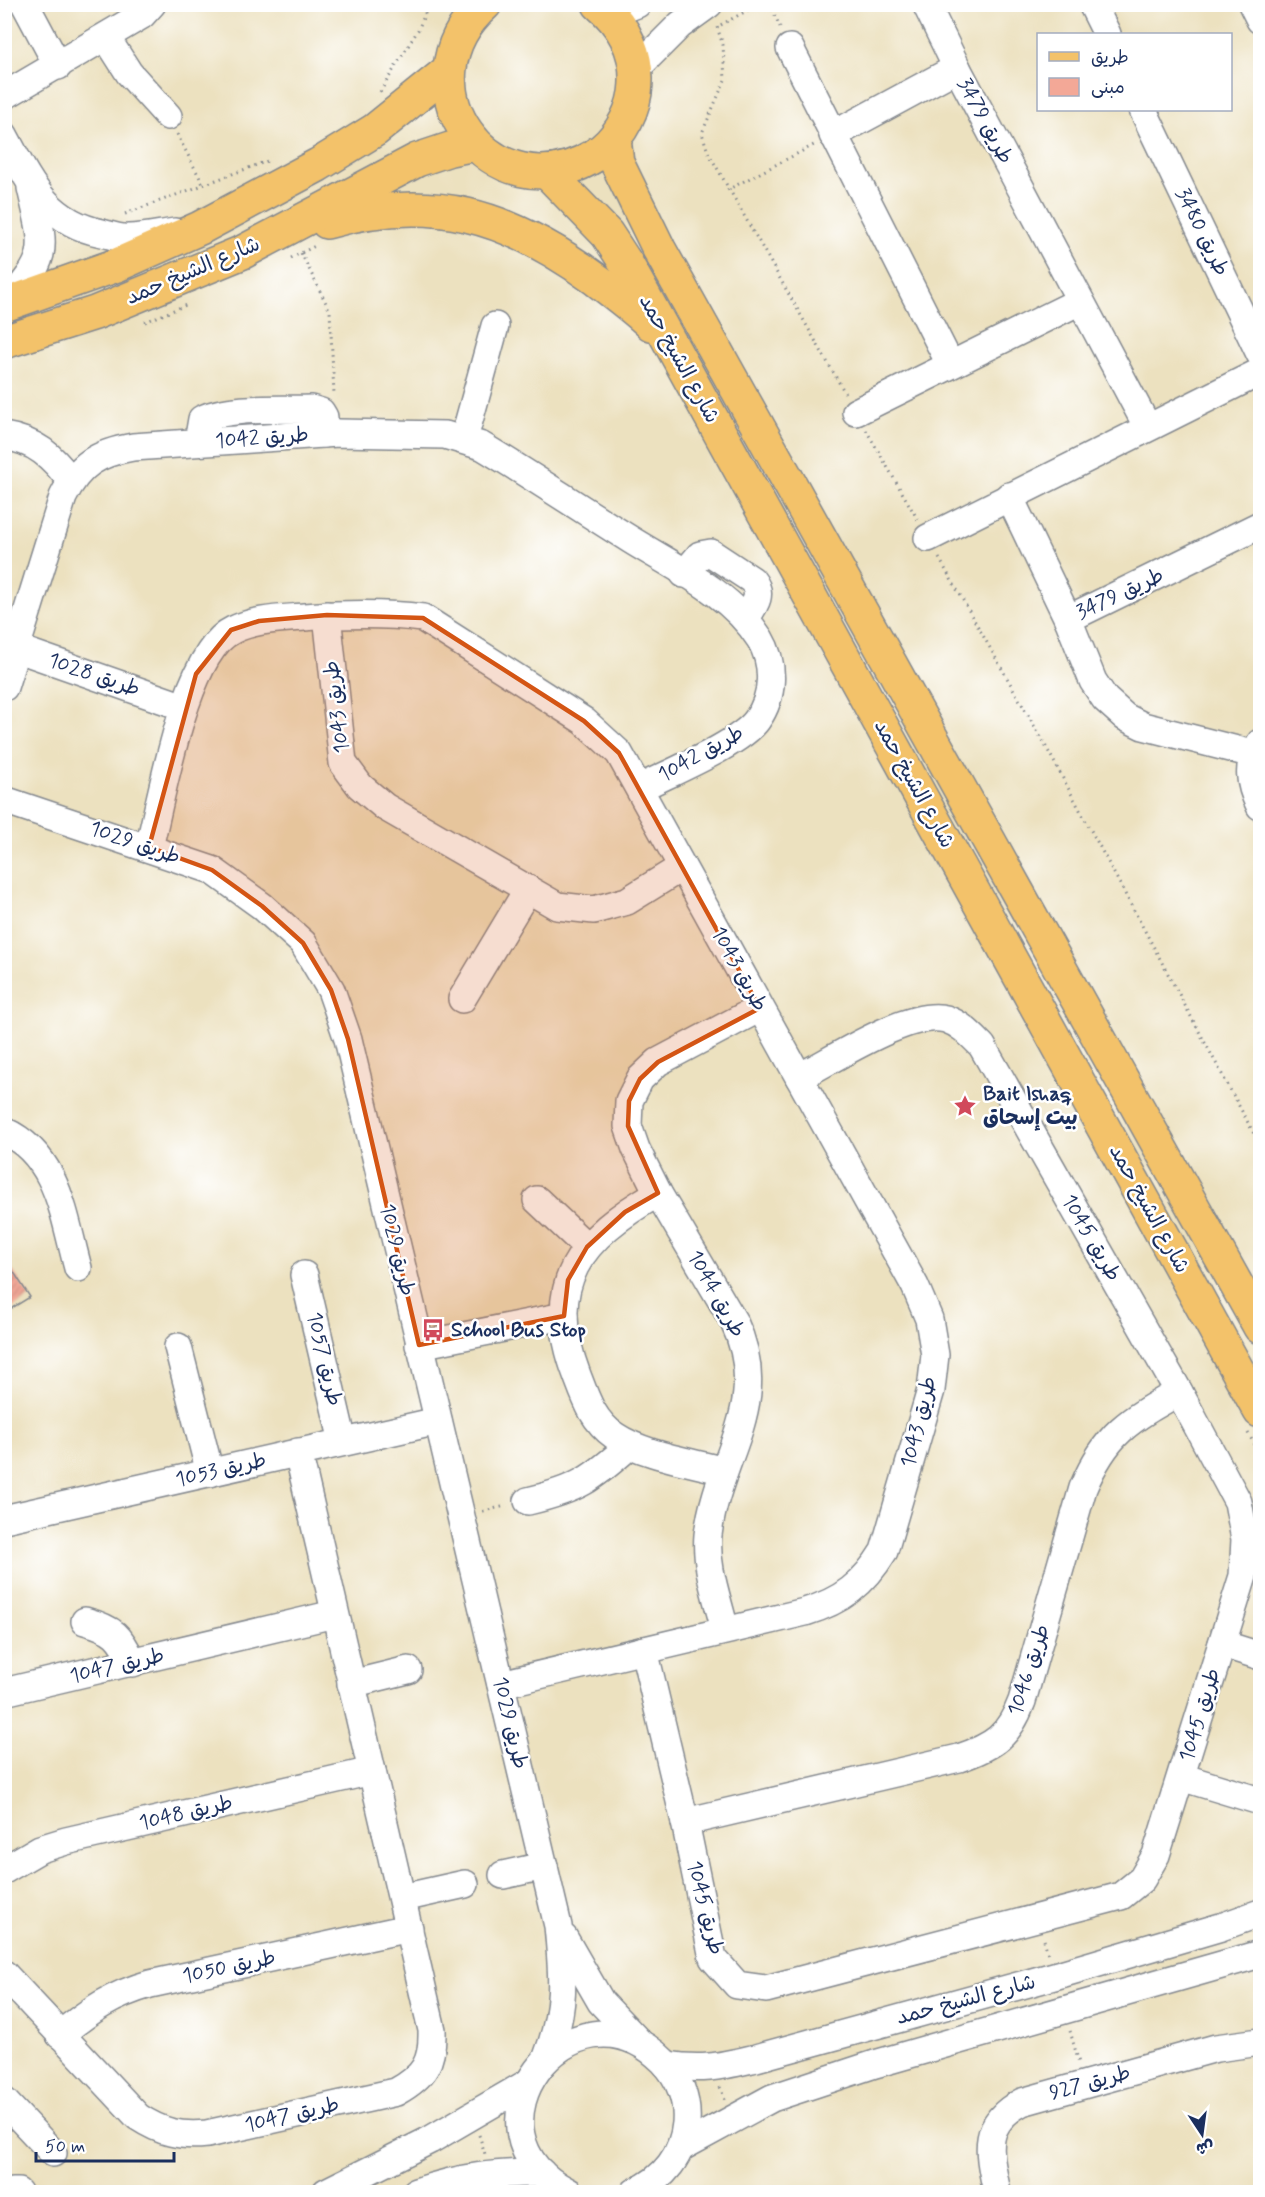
<svg xmlns="http://www.w3.org/2000/svg" width="1265" height="2197" viewBox="0 0 1265 2197" font-family="Mynerve,'Playpen Sans Arabic',sans-serif">
	<style>
		.building { fill: url(#building-hatch) }
		.lines { fill: none; stroke-linecap: round; stroke-linejoin: round }
		.minor-casing { stroke: #84888e; stroke-width: 30 }
		.major-casing { stroke: #84888e; stroke-width: 36 }
		.path { stroke: #84888e; stroke-width: 3; stroke-dasharray: 1.5 4.5; stroke-linecap: butt }
		.minor { stroke: #fff; stroke-width: 27 }
		.major { stroke: #f3c26a; stroke-width: 33 }
		.marked { fill: #d45514; fill-opacity: 0.2; stroke: #d45514; stroke-width: 4.5; stroke-linejoin: round }
		.labels { text-anchor: middle; dominant-baseline: central; stroke-width: 5; stroke-linejoin: round; paint-order: stroke }
		.street-label { font-size: 21px; fill: #1b2f5e; stroke: #fff }
		.poi-label { font-size: 21px; font-weight: bold; fill: #1b2f5e; stroke: #fff; text-anchor: start }
	</style>
	<defs>
		<pattern id="building-hatch" width="6" height="6" patternUnits="userSpaceOnUse" patternTransform="scale(1.5)"><rect width="6" height="6" fill="#f3a897"/><path d="M-1 1l2-2M0 6l6-6M5 7l2-2" fill="none" stroke="#c4897e"/></pattern>
	</defs>
	<rect width="100%" height="100%" fill="#fff"/>
	<filter id="ink" filterUnits="userSpaceOnUse"><feTurbulence type="fractalNoise" baseFrequency=".0167" numOctaves="2"/><feDisplacementMap in="SourceGraphic" scale="12" xChannelSelector="R" yChannelSelector="G"/><feConvolveMatrix kernelMatrix="1 2 1 2 8 2 1 2 1" color-interpolation-filters="sRGB"/></filter>
	<filter id="wash" filterUnits="userSpaceOnUse"><feTurbulence type="fractalNoise" baseFrequency=".008" numOctaves="4" result="noise"/><feDisplacementMap in="SourceGraphic" scale="24" xChannelSelector="R" yChannelSelector="G"/><feGaussianBlur stdDeviation="1.35" result="paint"/><feColorMatrix in="noise" values="0 0 0 0 0 0 0 0 0 0 0 0 0 0 0 0 0 1.4 0 .05"/><feComposite in="paint" operator="in"/></filter>
	<g filter="url(#wash)">
		<rect width="100%" height="100%" fill="#ece1bf"/>
		<g id="blocks">
			<polygon class="building" points="4,1257 30,1297 4,1313"/>
		</g>
	</g>
	<g filter="url(#ink)">
		<use href="#blocks" fill-opacity="0" stroke="#84888e" stroke-width="1.5"/>
		<g class="lines">
			<g class="minor-casing">
				<g id="minor">
					<polyline points="25,4 58,66"/>
					<polyline points="926,4 957,68 1147,426"/>
					<polyline points="1092,4 1107,34"/>
					<polyline points="1252,4 1260,20"/>
					<polyline points="610,14 637,4"/>
					<polyline points="106,37 129,73 168,116"/>
					<polyline points="790,48 950,364"/>
					<polyline points="636,69 680,25 709,4"/>
					<polyline points="4,96 142,15 152,4"/>
					<polyline points="1143,110 1260,354"/>
					<path d="M4,135C29,181 46,222 102,233C110,235 120,239 129,238C144,238 160,234 175,232"/>
					<polyline points="833,135 957,68"/>
					<path d="M6,304C51,255 45,250 31,188"/>
					<polyline points="856,412 1080,301"/>
					<path d="M4,436C36,441 52,456 71,481"/>
					<polyline points="464,439 495,326"/>
					<path d="M198,442L202,419C230,406 280,410 311,409L321,412L324,417V434"/>
					<polyline points="1009,496 1068,619 1260,525"/>
					<polyline points="928,538 1260,372"/>
					<path d="M684,574L700,555L711,553L752,580C764,595 754,606 745,619"/>
					<polyline points="327,615 343,763 360,786 385,807 557,906 594,910 627,901 682,867"/>
					<polyline points="1068,619 1093,681 1105,699 1125,717 1143,726 1253,754"/>
					<polyline points="4,644 184,707"/>
					<path d="M4,687L63,497C79,464 98,453 133,447L338,433L445,435L482,446C532,476 581,509 631,540C676,568 731,593 760,639C775,664 774,696 757,720C740,744 669,773 640,788"/>
					<path d="M1260,743C1246,764 1249,784 1260,806"/>
					<path d="M4,800L212,870L262,906L303,943L331,990L348,1039L558,1926C563,1976 566,2009 547,2057"/>
					<path d="M149,847C162,798 185,652 233,630C255,619 280,619 304,617C343,614 384,613 423,618L584,721L619,753L915,1286L929,1319L935,1355L931,1390L884,1551C864,1584 842,1601 805,1612L501,1684"/>
					<polyline points="462,999 528,889"/>
					<path d="M4,1131C58,1155 64,1217 78,1268"/>
					<path d="M658,1193C580,1238 542,1283 577,1375C586,1399 593,1421 615,1436C643,1455 692,1462 724,1471"/>
					<polyline points="537,1200 587,1247"/>
					<polyline points="304,1275 343,1442"/>
					<polyline points="419,1345 564,1316"/>
					<polyline points="178,1347 210,1473"/>
					<path d="M528,1501C579,1489 592,1479 630,1445"/>
					<polyline points="4,1519 438,1421"/>
					<path d="M85,1621C114,1629 120,1635 133,1663"/>
					<path d="M725,1630C718,1600 705,1567 708,1535C717,1456 773,1404 734,1322L658,1193L636,1149L628,1126L629,1101L640,1079L658,1062L760,1008"/>
					<polyline points="1222,1644 1260,1656"/>
					<path d="M644,1650L685,1822L713,1958L737,1985L766,1989L1121,1896L1142,1879L1156,1855L1243,1576L1245,1539L1238,1502L1179,1392L982,1046C971,1035 961,1024 946,1019C909,1009 833,1060 799,1077"/>
					<polyline points="351,1684 408,1670"/>
					<polyline points="4,1692 334,1614"/>
					<polyline points="1181,1777 1260,1801"/>
					<path d="M685,1822L959,1758C994,1746 1009,1736 1022,1701L1083,1488C1106,1433 1129,1420 1179,1392"/>
					<polyline points="4,1870 40,1849 66,1841 372,1771"/>
					<polyline points="503,1875 544,1866"/>
					<polyline points="402,1898 465,1884"/>
					<polyline points="564,1938 601,2002 639,2042"/>
					<path d="M4,1974L138,2117C161,2132 180,2137 207,2134L396,2092C425,2076 433,2062 432,2030L298,1452"/>
					<path d="M60,2035C90,2010 112,1995 150,1984L409,1928"/>
					<path d="M667,2065C704,2071 721,2066 756,2058L1054,1976L1221,1927L1260,1913"/>
					<polyline points="4,2101 53,2153"/>
					<polyline points="680,2148 772,2098 875,2064 1260,1954"/>
					<polyline points="13,2192 18,2192"/>
					<polyline points="326,2192 430,2140 528,2083"/>
					<path d="M416,2192C463,2176 493,2173 542,2173"/>
					<path d="M569,2192C450,2133 572,1970 663,2061C679,2077 688,2100 686,2123C683,2155 664,2179 635,2192"/>
					<path d="M997,2192C989,2153 980,2124 1022,2102L1216,2048L1260,2042"/>
				</g>
			</g>
			<g class="major-casing">
				<g id="major">
					<path d="M485,4C395,84 492,218 594,156C616,142 631,118 635,93C640,58 626,27 599,4"/>
					<polyline points="614,139 617,163 659,249 1260,1327"/>
					<polyline points="547,172 607,234 626,263 1260,1411"/>
					<path d="M327,222C431,192 508,215 594,278C614,293 633,307 651,324"/>
					<polyline points="4,305 117,265 200,228 318,165 375,130 448,71"/>
					<polyline points="4,342 95,313 243,252 417,160 450,149 475,144"/>
				</g>
			</g>
			<g class="path">
				<polyline points="759,4 717,27 723,45 725,80 702,133 708,152 845,393"/>
				<polyline points="770,4 780,27"/>
				<polyline points="380,92 418,30 429,4"/>
				<polyline points="177,134 204,186"/>
				<polyline points="727,190 814,145"/>
				<polyline points="125,214 270,160"/>
				<polyline points="301,253 330,311 334,394"/>
				<polyline points="291,258 317,245"/>
				<polyline points="145,322 186,305"/>
				<polyline points="866,430 918,520"/>
				<polyline points="939,558 1044,743 1260,1145"/>
				<polyline points="1248,1433 1260,1455"/>
				<polyline points="483,1511 506,1506"/>
				<polyline points="1044,1940 1048,1954"/>
				<polyline points="1070,2031 1079,2063"/>
				<polyline points="720,2087 725,2100"/>
				<polyline points="479,2135 485,2154"/>
			</g>
			<use href="#minor" class="minor"/>
			<use href="#major" class="major"/>
		</g>
	</g>
	<path class="marked" d="M327,615L423,618L584,721L619,753L760,1008L658,1062L640,1079L629,1101L628,1126L658,1193L625,1212L587,1247L568,1280L564,1316L419,1345L348,1039L331,990L303,943L262,906L212,870L149,847L196,674L231,630L259,621Z"/>
	<defs>
		<g id="sight-bare" transform="scale(1.8)"><path d="M0-6L1.8-2.2L6-1.7L2.9 1.2L3.7 5.4L0 3.3L-3.7 5.4L-2.9 1.2L-6-1.7L-1.8-2.2Z" fill="#d1495b" stroke="#fff" stroke-width="2.5" paint-order="stroke"/></g>
		<g id="bus-bare" transform="scale(1.8)"><path d="M-5-6H5V4H4V6H2V4H-2V6H-4V4H-5ZM-3.5-4V0h7V-4ZM-3.5 1.2v1.5H-2V1.2ZM2 1.2v1.5H3.5V1.2Z" fill="#d1495b" stroke="#fff" stroke-width="2.5" paint-order="stroke"/></g>
	</defs>
	<g fill-rule="evenodd">
		<use href="#sight-bare" x="965" y="1106"/>
		<use href="#bus-bare" x="433" y="1330"/>
	</g>
	<g class="labels">
		<g class="street-label">
			<text transform="translate(985 121) rotate(62)">طريق 3479</text>
			<text transform="translate(1202 232) rotate(64)">طريق 3480</text>
			<text transform="translate(193 271) rotate(-23)">شارع الشيخ حمد</text>
			<text transform="translate(679 359) rotate(61)">شارع الشيخ حمد</text>
			<text transform="translate(262 438) rotate(-4)">طريق 1042</text>
			<text transform="translate(1120 594) rotate(-25)">طريق 3479</text>
			<text transform="translate(94 675) rotate(19)">طريق 1028</text>
			<text transform="translate(337 707) rotate(-97)">طريق 1043</text>
			<text transform="translate(701 754) rotate(-29)">طريق 1042</text>
			<text transform="translate(914 784) rotate(61)">شارع الشيخ حمد</text>
			<text transform="translate(135 843) rotate(19)">طريق 1029</text>
			<text transform="translate(739 969) rotate(61)">طريق 1043</text>
			<text transform="translate(1149 1209) rotate(61)">شارع الشيخ حمد</text>
			<text transform="translate(1091 1238) rotate(60)">طريق 1045</text>
			<text transform="translate(397 1250) rotate(77)">طريق 1029</text>
			<text transform="translate(716 1294) rotate(61)">طريق 1044</text>
			<text transform="translate(324 1359) rotate(77)">طريق 1057</text>
			<text transform="translate(919 1422) rotate(-76)">طريق 1043</text>
			<text transform="translate(221 1470) rotate(-13)">طريق 1053</text>
			<text transform="translate(117 1666) rotate(-13)">طريق 1047</text>
			<text transform="translate(1029 1670) rotate(-72)">طريق 1046</text>
			<text transform="translate(1200 1715) rotate(-73)">طريق 1045</text>
			<text transform="translate(510 1723) rotate(77)">طريق 1029</text>
			<text transform="translate(186 1813) rotate(-13)">طريق 1048</text>
			<text transform="translate(705 1908) rotate(76)">طريق 1045</text>
			<text transform="translate(229 1967) rotate(-12)">طريق 1050</text>
			<text transform="translate(966 2000) rotate(-15)">شارع الشيخ حمد</text>
			<text transform="translate(1090 2083) rotate(-15)">طريق 927</text>
			<text transform="translate(292 2115) rotate(-13)">طريق 1047</text>
		</g>
		<g class="poi-label">
			<text x="983" y="1094">Bait Ishaq<tspan x="983" dy="24">بيت إسحاق</tspan></text>
			<text x="451" y="1330">School Bus Stop</text>
		</g>
	</g>
	<rect width="1265" height="2197" fill="none" stroke="#fff" stroke-width="24"/>
	<rect x="1037" y="33" width="195" height="78" fill="#ffffff" stroke="#a4acbf" stroke-width="1.5"/>
	<rect x="1049" y="52" width="30" height="9" fill="#f3c26a" stroke="#a4acbf" stroke-width="1.5"/>
	<text x="1091" y="63" font-size="18" fill="#1b2f5e">طريق</text>
	<rect x="1049" y="78" width="30" height="18" fill="#f3a897" stroke="#a4acbf" stroke-width="1.5"/>
	<text x="1091" y="93" font-size="18" fill="#1b2f5e">مبنى</text>
	<g transform="translate(1202 2134) rotate(167)" stroke="#ffffff" stroke-width="4.5" paint-order="stroke">
	<path d="M0-4.5L10 22L0 15L-10 22Z" fill="#1b2f5e"/>
	<text y="-9" font-size="16" font-weight="bold" text-anchor="middle" fill="#1b2f5e">ش</text>
	</g>
	<path d="M36 2152v9h138v-9" fill="none" stroke="#1b2f5e" stroke-width="3"/>
	<text x="45" y="2152" font-size="18" fill="#1b2f5e" stroke="#ffffff" stroke-width="4.5" paint-order="stroke">50 m</text>
</svg>
